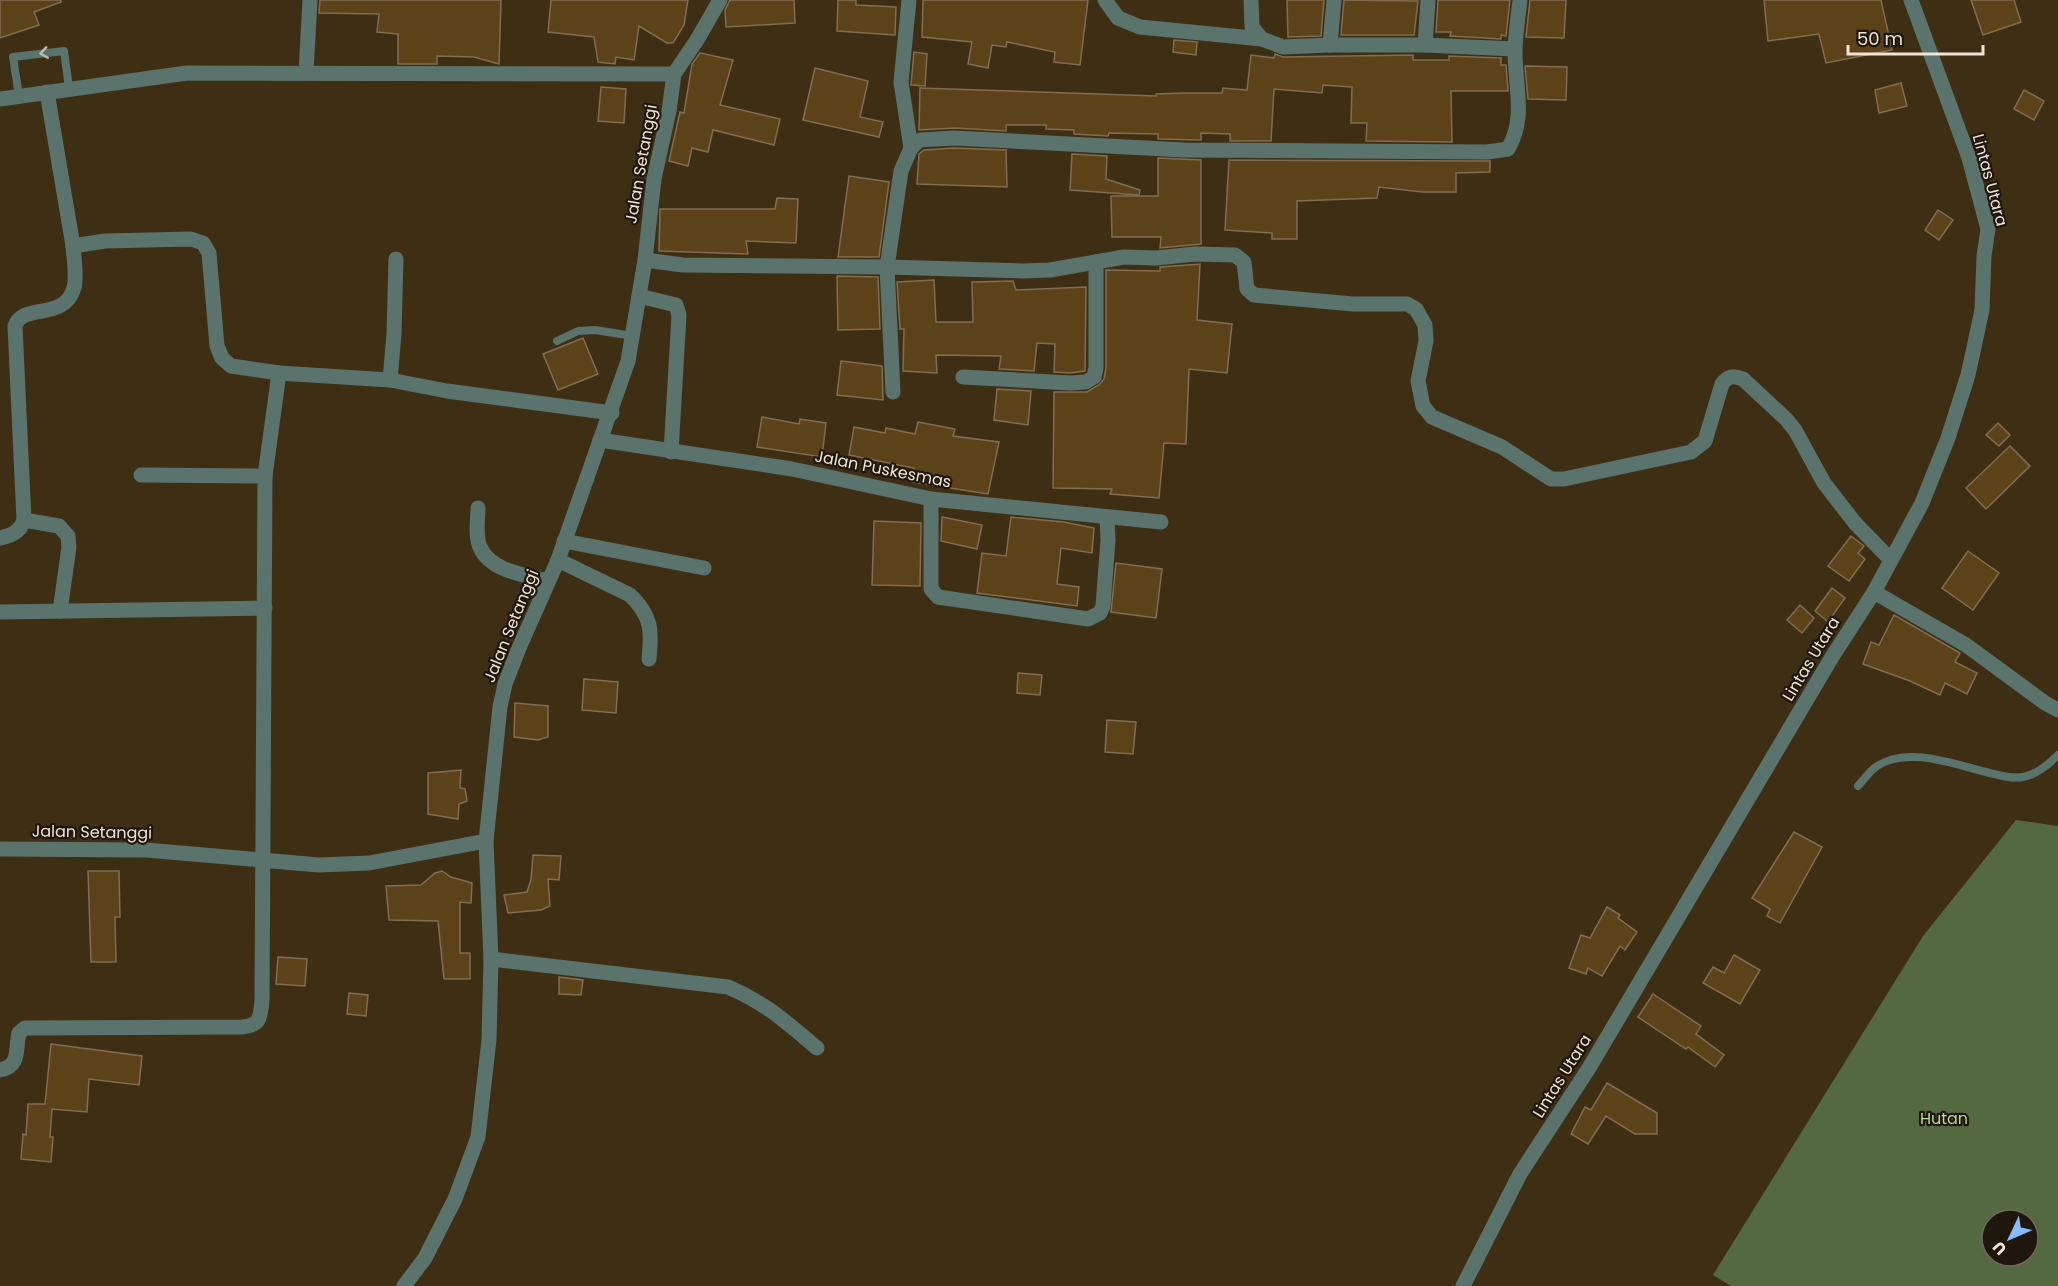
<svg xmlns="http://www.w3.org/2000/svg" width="2058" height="1286" viewBox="0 0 2058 1286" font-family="Poppins,sans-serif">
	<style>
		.forest { fill: #546940; fill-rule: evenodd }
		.building { fill: #5c4219; stroke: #806d52; stroke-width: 1.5 }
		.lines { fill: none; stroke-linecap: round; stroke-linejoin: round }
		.service { stroke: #5a736d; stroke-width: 8 }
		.minor { stroke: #5a736d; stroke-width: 15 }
		.tertiary { stroke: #5a736d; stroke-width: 15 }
		.oneway { stroke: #bbbcb1 }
		.labels { text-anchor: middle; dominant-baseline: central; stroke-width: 4.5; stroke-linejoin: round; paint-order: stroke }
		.street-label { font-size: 16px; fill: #efe4d5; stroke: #1f170d }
		.park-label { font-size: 16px; fill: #b6d996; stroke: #1f170d }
	</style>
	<rect width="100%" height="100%" fill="#3e2e14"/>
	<path class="forest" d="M2016,820L2058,826V1286H1731L1713,1275L1923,936ZM1992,1220H2028V1256H1992Z"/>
	<g class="building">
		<polygon points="0,0 61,0 61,2 34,12 39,25 0,38"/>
		<polygon points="320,0 501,0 499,64 474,57 437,56 437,64 398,64 398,34 377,32 379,14 319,13"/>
		<polygon points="551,0 688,0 684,25 673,43 667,43 639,26 634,60 616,57 615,64 598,62 594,37 548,32"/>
		<polygon points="730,0 794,0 795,23 726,27 725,10"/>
		<polygon points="838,0 856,0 856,5 896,7 895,35 837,31"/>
		<polygon points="923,0 1088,0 1080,65 1054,62 1055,52 1007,42 1006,47 992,45 988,68 968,64 972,42 922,37"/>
		<polygon points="1287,0 1324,0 1321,36 1288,37"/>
		<polygon points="1344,0 1418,1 1414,35 1341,35"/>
		<polygon points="1438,0 1510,0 1506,36 1501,35 1501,39 1450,36 1451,32 1436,32"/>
		<polygon points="1530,0 1566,0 1564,38 1526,37"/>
		<polygon points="1764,0 1881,0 1892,50 1826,63 1819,34 1768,41"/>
		<polygon points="1971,0 2014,0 2021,22 1983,35"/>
		<polygon points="1174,40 1197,42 1196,55 1173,52"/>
		<polygon points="914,52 927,54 925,86 911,85"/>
		<polygon points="700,53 733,60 720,105 780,119 774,145 713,130 708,152 692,148 688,166 669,161 680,112 684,113 692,64"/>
		<polygon points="1275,54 1283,57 1413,55 1413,60 1449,60 1449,56 1501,58 1501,65 1506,65 1508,91 1451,91 1452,142 1366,141 1367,123 1351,123 1352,87 1323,85 1322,93 1274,89 1271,141 1230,141 1230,134 1201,133 1201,140 1158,139 1158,134 1109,133 1108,136 1074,134 1074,130 1046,129 1046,125 1006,125 1006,131 955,128 919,130 920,88 1156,96 1156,94 1182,93 1222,93 1223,88 1247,90 1251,55 1274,58"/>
		<polygon points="1525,66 1567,67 1566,100 1528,99"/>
		<polygon points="815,68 868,81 860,117 883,122 879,137 803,120"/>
		<polygon points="1901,83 1907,106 1879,113 1875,90"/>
		<polygon points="601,87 626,89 624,123 598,121"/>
		<polygon points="2024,90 2044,101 2034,120 2014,109"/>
		<polygon points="954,148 1006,150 1007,187 917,184 919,154 924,150"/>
		<polygon points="1072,154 1107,156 1106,179 1140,190 1139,195 1070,190"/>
		<polygon points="1158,158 1201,160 1201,244 1160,248 1161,237 1112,237 1111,196 1158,196"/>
		<polygon points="1229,160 1490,161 1490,172 1456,173 1456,192 1422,192 1379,187 1377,198 1297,201 1297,239 1272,239 1272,233 1225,230"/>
		<polygon points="849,176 889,182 879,257 838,257"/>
		<polygon points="777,198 798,199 796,243 746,241 748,254 659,251 660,209 775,209"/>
		<polygon points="1938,210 1953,220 1939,240 1925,230"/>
		<polygon points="1200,264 1197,320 1232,324 1227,373 1189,369 1186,444 1164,443 1159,498 1110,494 1112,489 1053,488 1054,392 1087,392 1099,385 1104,379 1106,368 1106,270 1160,271 1160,267"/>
		<polygon points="837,276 878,277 880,329 838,330"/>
		<polygon points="934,280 936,322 973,322 972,282 1013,281 1016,290 1086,287 1085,371 1070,373 1054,372 1055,344 1037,343 1034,371 999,369 1001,356 936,355 937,373 903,371 904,329 900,329 897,282"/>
		<polygon points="583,338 598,374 558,390 543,354"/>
		<polygon points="841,361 882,366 883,400 837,395"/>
		<polygon points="997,389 1031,391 1028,425 994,420"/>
		<polygon points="762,417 799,424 800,419 826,423 822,457 757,447"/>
		<polygon points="918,422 955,429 953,436 999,442 988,494 912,482 914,468 849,455 854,427 885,433 886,428 915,434"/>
		<polygon points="1998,423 2010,435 1999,446 1986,435"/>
		<polygon points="2010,446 2030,466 1986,509 1966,488"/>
		<polygon points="942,517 982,525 977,549 941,541"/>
		<polygon points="1011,517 1064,522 1094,528 1092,553 1061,548 1057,584 1079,587 1077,606 977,593 982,553 1006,556"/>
		<polygon points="874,521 921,523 920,586 872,585"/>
		<polygon points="1851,536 1864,546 1858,553 1865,559 1849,581 1828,566"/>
		<polygon points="1968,551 1999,573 1973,610 1942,588"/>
		<polygon points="1116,563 1162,569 1156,618 1111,612"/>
		<polygon points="1832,588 1845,598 1828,622 1815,611"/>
		<polygon points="1800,605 1814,618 1802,633 1787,620"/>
		<polygon points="1894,615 1960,653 1955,662 1977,673 1967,694 1945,683 1940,695 1910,681 1863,664 1871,642 1879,645"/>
		<polygon points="1018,673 1042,675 1040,695 1017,693"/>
		<polygon points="584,679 618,682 616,713 582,710"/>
		<polygon points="515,703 548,706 548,737 538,740 514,737"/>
		<polygon points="1107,720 1136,722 1133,754 1105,752"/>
		<polygon points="461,770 460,788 465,789 467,801 459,804 458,819 428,814 428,773"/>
		<polygon points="1794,832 1822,847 1780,923 1767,916 1770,909 1752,898"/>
		<polygon points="533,855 561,856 559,880 548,879 550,906 541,910 508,913 504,895 527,892 531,880"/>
		<polygon points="88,871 119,871 120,917 115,917 116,962 91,962"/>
		<polygon points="442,871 451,877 472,883 471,903 460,902 460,953 470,953 470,979 444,979 438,921 389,920 386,886 421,885 435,873"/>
		<polygon points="1607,907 1620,915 1618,918 1637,932 1625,950 1620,946 1602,976 1588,968 1586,974 1569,968 1581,935 1590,938"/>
		<polygon points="1734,955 1760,970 1740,1004 1703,983 1713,967 1724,973"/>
		<polygon points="278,957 307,959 305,986 276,984"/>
		<polygon points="559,977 583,980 581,995 559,994"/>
		<polygon points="349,993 368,995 366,1016 347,1014"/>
		<polygon points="1653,994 1701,1026 1696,1034 1724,1055 1715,1067 1688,1047 1686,1049 1638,1017"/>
		<polygon points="51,1044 142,1056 139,1085 89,1079 87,1112 52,1109 50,1137 53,1137 51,1162 21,1159 23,1134 26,1135 28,1104 45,1104"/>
		<polygon points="1607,1083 1657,1113 1657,1134 1635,1134 1606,1116 1588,1144 1571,1134 1585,1107 1591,1110"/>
	</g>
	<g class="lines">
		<g class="service">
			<polyline points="19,96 13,57 64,51 69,88"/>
			<polyline points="557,341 578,331 595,330 633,336"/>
			<path d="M1858,786C1864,779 1870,771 1877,766C1908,746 1954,764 1986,772C1998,775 2011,779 2023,777C2036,775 2049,764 2058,755"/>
		</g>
		<g class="minor">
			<polyline points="909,0 901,82 911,148"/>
			<polyline points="1105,0 1118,18 1140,27 1262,39"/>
			<polyline points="1251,0 1252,27 1262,39 1283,47 1330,45 1425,45 1515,49"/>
			<polyline points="1330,45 1334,0"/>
			<polyline points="1425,45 1428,0"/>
			<polyline points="306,72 310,0"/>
			<polyline points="47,92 73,246 105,241 191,239 203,243 209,253 217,346 222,358 231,366 279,373 390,380 447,391 612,413"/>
			<polyline points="0,99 187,73 674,74"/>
			<path d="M645,260L683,265L887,267L1023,271L1050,270L1124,257L1156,258L1195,254L1235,255L1244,262L1247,289L1254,295L1353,304H1407L1416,309L1425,325L1426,341L1418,381L1423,406L1432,417L1502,447L1551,479H1564L1691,452L1705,441L1722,384C1728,376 1733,375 1743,379L1786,419L1795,430L1824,483L1855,523L1891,560"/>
			<polyline points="639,296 676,305 679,315 671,452"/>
			<polyline points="963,377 1070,383 1086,382 1094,377 1096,368 1096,262"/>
			<polyline points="390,380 394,334 396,259"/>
			<path d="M893,392L887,267L901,171L911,148L920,140L954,138L1184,150L1487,152L1508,149C1527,117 1514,83 1515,47C1516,32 1518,16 1520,0"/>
			<polyline points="600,440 792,469 931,499 1161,522"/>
			<polyline points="141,475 265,476"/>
			<polyline points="931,499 931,589 938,597 1088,619 1100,613 1103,606 1108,540 1107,518"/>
			<path d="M478,508C478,519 475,536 480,547C490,571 525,575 547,581"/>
			<polyline points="24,520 59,526 68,536 69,547 60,611"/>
			<path d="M0,538C11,536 21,531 24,520L15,326C23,302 64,322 74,288C77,276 74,259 73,246"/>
			<polyline points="564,541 704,568"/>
			<path d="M558,560L630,595C652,616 652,631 649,659"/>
			<polyline points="1874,592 1966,645 2045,703 2058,710"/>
			<polyline points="0,612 265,608"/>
			<polyline points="0,849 146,850 319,865 369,863 486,841"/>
			<path d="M491,959L728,987C766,1003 786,1022 817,1048"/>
			<path d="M0,1070C21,1066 15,1049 19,1033L25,1028L242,1027C261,1025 260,1018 262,1001L265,476L279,373"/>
			<polyline points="404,1286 425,1258 455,1199 478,1137 489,1040 491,959 486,841 500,707 505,684 519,648 558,560 628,361 645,260 654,179 669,111 674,74 697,40 720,0"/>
		</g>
		<polyline class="tertiary" points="1463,1286 1520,1174 1589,1068 1832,657 1874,592 1922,503 1948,438 1968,375 1982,310 1984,256 1988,229 1969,158 1911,0"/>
	</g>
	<defs><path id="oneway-chevron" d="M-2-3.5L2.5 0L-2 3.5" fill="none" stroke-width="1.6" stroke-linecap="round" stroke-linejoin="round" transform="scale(1.5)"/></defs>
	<use class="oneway" href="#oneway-chevron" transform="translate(44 53) rotate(172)"/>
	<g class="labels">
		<g class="street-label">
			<text transform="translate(641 164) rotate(-80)">Jalan Setanggi</text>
			<text transform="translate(1990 180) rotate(75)">Lintas Utara</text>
			<text transform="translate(883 469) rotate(11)">Jalan Puskesmas</text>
			<text transform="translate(511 626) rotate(-68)">Jalan Setanggi</text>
			<text transform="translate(1811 659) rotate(-59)">Lintas Utara</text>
			<text transform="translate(92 832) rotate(1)">Jalan Setanggi</text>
			<text transform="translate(1562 1076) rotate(-58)">Lintas Utara</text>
		</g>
		<g class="park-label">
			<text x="1944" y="1118">Hutan</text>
		</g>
	</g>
	<g transform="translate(2010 1238) rotate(226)"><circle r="28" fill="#1f170d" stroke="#72695d" stroke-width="1.5"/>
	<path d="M0-4.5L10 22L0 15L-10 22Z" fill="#87bbfb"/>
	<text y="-9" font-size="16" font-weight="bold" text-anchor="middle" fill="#efe4d5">U</text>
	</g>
	<path d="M1848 45v9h135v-9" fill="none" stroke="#efe4d5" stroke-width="3"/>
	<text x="1857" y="45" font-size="18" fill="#efe4d5" stroke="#1f170d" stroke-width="4.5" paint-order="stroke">50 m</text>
</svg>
